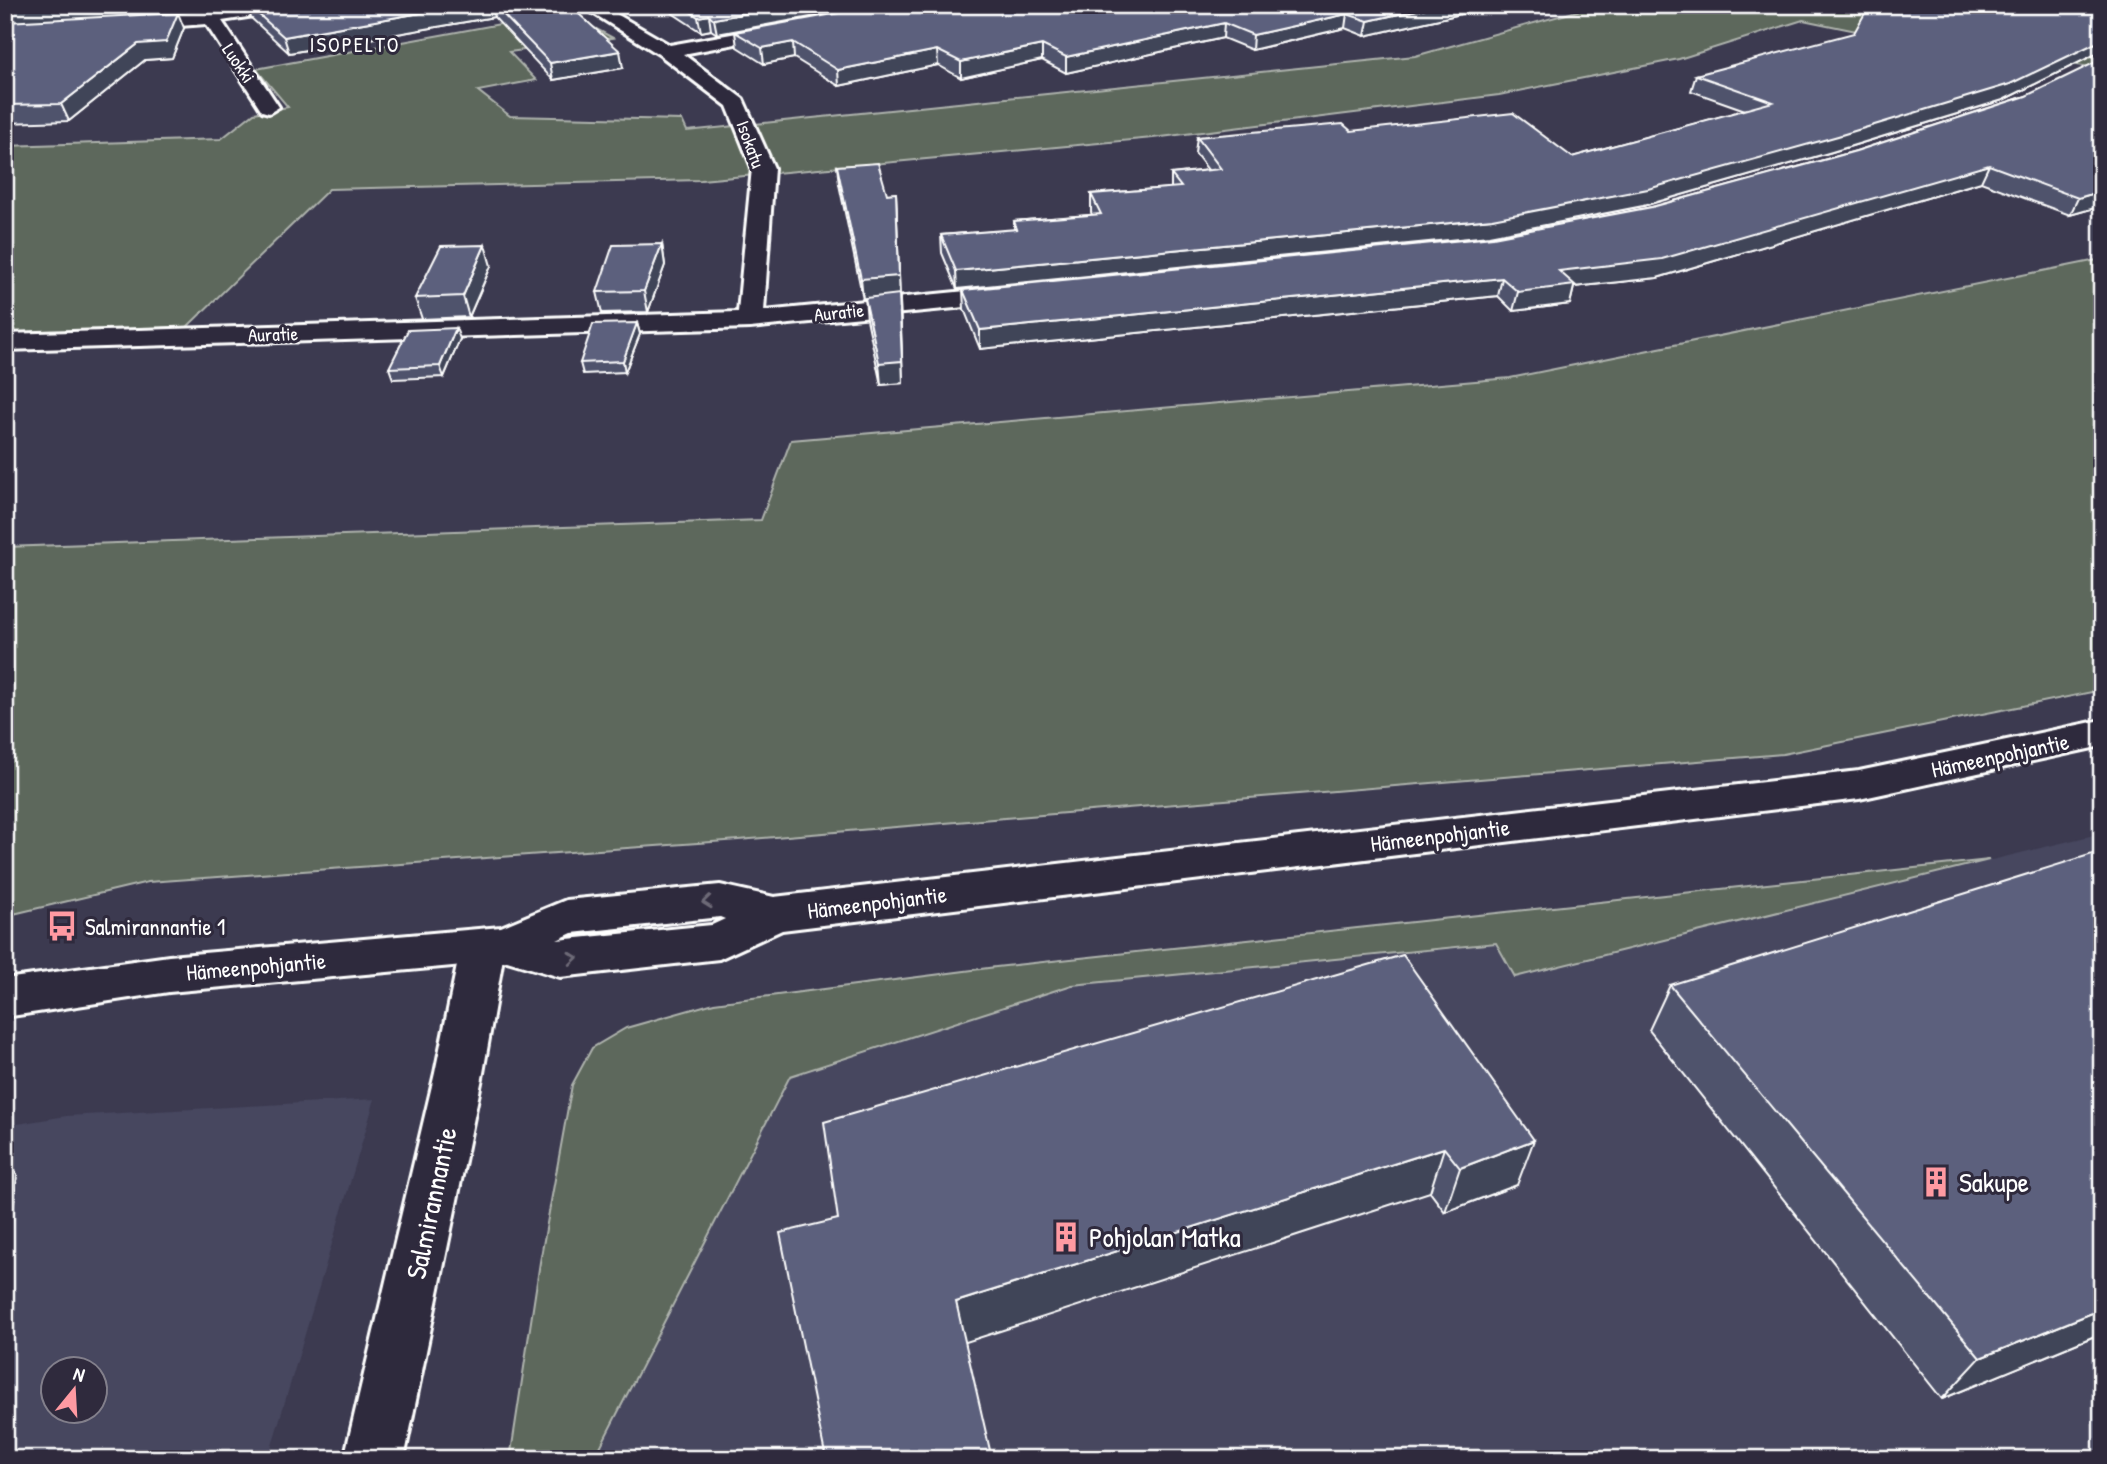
<svg xmlns="http://www.w3.org/2000/svg" width="2107" height="1464" viewBox="0 0 2107 1464" font-family="'Patrick Hand',sans-serif">
	<style>
		.built { fill: #46465e; fill-rule: evenodd }
		.green { fill: #5d675b; stroke: #aeb3ad; stroke-width: 2 }
		.lines { fill: none; stroke-linecap: round; stroke-linejoin: round }
		.stream { fill: #94a1ad; fill-rule: evenodd }
		.minor-casing { stroke: #fff; stroke-width: 6 }
		.secondary-casing { stroke: #fff; stroke-width: 6 }
		.minor { fill: #2f2a3d; fill-rule: evenodd }
		.secondary { fill: #2f2a3d; fill-rule: evenodd }
		.wall { fill: #4f536c; stroke: #fff; stroke-width: 2 }
		.shaded-wall { fill: #404458; stroke: #fff; stroke-width: 2 }
		.building { fill: #5c617d; stroke: #fff; stroke-width: 2 }
		.oneway { stroke: #6d6a77 }
		.labels { text-anchor: middle; dominant-baseline: central; stroke-width: 6; stroke-linejoin: round; paint-order: stroke }
		.far-street-label { font-size: 19px; fill: #fff; stroke: #2f2a3d }
		.far-quarter-label { font-size: 21px; letter-spacing: 2px; fill: #fff; stroke: #2f2a3d }
		.street-label { font-size: 23px; fill: #fff; stroke: #2f2a3d }
		.poi-label { font-size: 23px; fill: #fff; stroke: #2f2a3d; text-anchor: start }
		.near-poi-label { font-size: 28px; fill: #fff; stroke: #2f2a3d; text-anchor: start }
		.near-street-label { font-size: 28px; fill: #fff; stroke: #2f2a3d }
	</style>
	<rect width="100%" height="100%" fill="#3c3a50"/>
	<filter id="ink" filterUnits="userSpaceOnUse"><feTurbulence type="fractalNoise" baseFrequency=".0143" numOctaves="2"/><feDisplacementMap in="SourceGraphic" scale="14" xChannelSelector="R" yChannelSelector="G"/><feConvolveMatrix kernelMatrix="1 2 1 2 8 2 1 2 1" color-interpolation-filters="sRGB"/></filter>
	<g filter="url(#ink)">
		<g class="built">
			<polygon points="2102,833 2102,1459 594,1459 790,1076 1072,985 1496,943 1516,976"/>
			<path d="M375,1099L268,1459H5V1126L66,1116ZM52,1370H94V1412H52Z"/>
		</g>
		<g class="green">
			<polygon points="1599,5 1885,5 2102,36 2102,60 2091,67 1900,40 1803,20 1679,59 1499,95 1153,138 701,180 329,189 187,327 5,334 5,146 221,139 254,113 288,107 256,69 565,12 613,38 509,52 536,80 478,91 510,116 682,120 687,131 1415,56"/>
			<polygon points="2102,259 2102,690 1783,754 726,841 148,882 5,916 5,547 761,520 791,440 1510,378"/>
			<polygon points="1989,860 1515,977 1496,943 1072,985 790,1076 594,1459 510,1459 540,1262 572,1085 592,1048 626,1028 714,1003 996,967"/>
		</g>
		<g class="lines">
			<polygon class="stream" points="1882,5 1901,5 1916,9 1912,11"/>
			<g class="minor-casing">
				<g id="minor">
					<polygon points="258,5 300,5 292,10 222,21 279,107 269,113 262,111 206,24 127,30 118,25 127,20"/>
					<polygon points="580,5 601,5 670,45 787,24 796,29 787,34 683,54 743,99 774,168 764,311 1017,286 1026,289 1030,294 1026,299 1017,302 750,328 5,350 5,334 738,312 752,168 727,106 660,55"/>
					<polygon points="483,929 499,934 505,946 483,1073 404,1459 344,1459 435,1073 461,946 467,934"/>
				</g>
			</g>
			<g class="secondary-casing">
				<path id="secondary" d="M2102,720V746L1859,799L782,930L719,959L657,966L560,977L507,961L169,992L5,1017V979L169,956L501,927L566,900L720,885L774,897L1859,771ZM720,917L725,919L712,925L557,940L572,933Z"/>
			</g>
			<use href="#minor" class="minor"/>
			<use href="#secondary" class="secondary"/>
		</g>
		<g class="wall">
			<polygon points="5,5 204,5 198,10 154,14 184,28 172,58 145,60 69,121 5,123"/>
			<polygon points="247,5 569,5 623,68 553,80 494,17 289,53 251,18"/>
			<polygon points="660,5 877,5 717,34 711,30 701,32"/>
			<polygon points="1500,5 1365,36 1345,28 1252,50 1223,38 1066,73 1042,60 961,78 938,65 839,86 794,58 764,64 737,47 735,32"/>
			<polygon points="2102,5 2102,50 2100,52 2003,100 1832,152 1643,206 1489,236 957,289 942,253 941,235 1014,230 1014,221 1092,215 1091,212 1091,194 1171,188 1171,174 1208,170 1195,153 1197,137 1351,131 1572,157 1745,110 1691,91 1696,75"/>
			<polygon points="2026,96 2102,206 2070,215 1981,182 1657,278 1574,287 1570,304 1513,311 1498,296 980,349 964,309 963,290 1493,237 1652,207 1856,151"/>
			<polygon points="837,166 887,194 896,193 903,383 881,385 867,319 865,298 863,299 839,184"/>
			<polygon points="662,244 665,265 648,312 602,313 597,292"/>
			<polygon points="491,266 469,317 422,319 415,298"/>
			<polygon points="637,323 640,334 625,372 583,374 580,363"/>
			<polygon points="460,339 444,377 393,379 389,368"/>
			<polygon points="1403,955 1517,1185 1445,1212 1430,1192"/>
			<polygon points="1670,985 2102,1333 1942,1399 1649,1030"/>
		</g>
		<g class="shaded-wall">
			<polygon points="62,5 204,5 198,10 5,26 5,10"/>
			<polygon points="466,5 491,5 494,17 289,53 284,37"/>
			<polygon points="793,5 877,5 717,34 714,19"/>
			<polygon points="1439,5 1500,5 1365,36 1368,21"/>
			<polygon points="178,13 184,28 172,58 145,60 69,121 61,104"/>
			<polygon points="1347,14 1345,28 1252,50 1253,35"/>
			<polygon points="709,15 711,30 701,32 698,17"/>
			<polygon points="1224,23 1223,38 1066,73 1066,57"/>
			<polygon points="2102,40 2102,50 2100,52 2003,100 1832,152 1643,206 1489,236 957,289 956,271 1492,219"/>
			<polygon points="793,42 794,58 764,64 762,48"/>
			<polygon points="1042,45 1042,60 961,78 961,62"/>
			<polygon points="937,50 938,65 839,86 838,70"/>
			<polygon points="620,51 623,68 553,80 550,63"/>
			<polygon points="1989,165 1981,182 1657,278 1574,287 1570,304 1513,311 1518,292 1559,271"/>
			<polygon points="2102,191 2102,206 2070,215 2078,198"/>
			<polygon points="896,193 903,383 881,385 879,363 899,295 863,299 861,279"/>
			<polygon points="662,244 665,265 648,312 644,291"/>
			<polygon points="485,245 491,266 469,317 463,296"/>
			<polygon points="1502,278 1498,296 980,349 980,330"/>
			<polygon points="637,323 640,334 625,372 623,361"/>
			<polygon points="456,328 460,339 444,377 440,366"/>
			<polygon points="1534,1140 1517,1185 1445,1212 1460,1168"/>
			<polygon points="1444,1148 1430,1192 960,1344 956,1302"/>
			<polygon points="5,1161 17,1175 5,1284"/>
			<polygon points="2102,1309 2102,1333 1942,1399 1980,1358"/>
		</g>
		<g class="building">
			<polygon points="5,5 62,5 5,10"/>
			<polygon points="248,5 466,5 284,37"/>
			<polygon points="494,5 569,5 620,51 550,63"/>
			<polygon points="680,5 793,5 714,19 709,15 698,17"/>
			<polygon points="883,5 1439,5 1368,21 1347,14 1253,35 1224,23 1066,57 1042,45 961,62 937,50 838,70 793,42 762,48 735,32"/>
			<polygon points="1895,5 2102,5 2102,40 2010,84 1838,136 1648,189 1492,219 956,271 941,235 1017,229 1014,221 1101,214 1091,194 1181,187 1171,174 1221,169 1197,137 1343,124 1351,131 1513,113 1572,157 1773,102 1696,75 1854,33 1865,13"/>
			<polygon points="178,13 166,42 138,44 61,104 5,105 5,22"/>
			<polygon points="2102,59 2102,191 2078,198 1989,165 1662,259 1559,271 1575,285 1518,292 1502,278 980,330 963,290 1493,237 1652,207 1856,151 2026,96"/>
			<polygon points="878,163 887,194 896,193 899,276 861,279 837,166"/>
			<polygon points="662,244 644,291 597,292 613,245"/>
			<polygon points="485,245 463,296 415,298 441,246"/>
			<polygon points="899,294 902,361 879,363 865,298"/>
			<polygon points="637,323 623,361 580,363 593,324"/>
			<polygon points="456,328 440,366 389,368 408,330"/>
			<polygon points="2102,851 2102,1309 1980,1358 1670,985"/>
			<polygon points="1403,955 1534,1140 1460,1168 1444,1148 956,1302 992,1459 826,1459 780,1233 838,1219 824,1122"/>
		</g>
		<defs><path id="oneway-chevron" d="M-2-3.5L2.5 0L-2 3.5" fill="none" stroke-width="1.6" stroke-linecap="round" stroke-linejoin="round" transform="scale(1.75)"/></defs>
		<g class="oneway">
			<use href="#oneway-chevron" transform="translate(707 902) rotate(174)"/>
			<use href="#oneway-chevron" transform="translate(573 958) rotate(-6)"/>
		</g>
	</g>
	<defs>
		<g id="bus-bare" transform="scale(2.415)"><path d="M-5-6H5V4H4V6H2V4H-2V6H-4V4H-5ZM-3.5-4V0h7V-4ZM-3.5 1.2v1.5H-2V1.2ZM2 1.2v1.5H3.5V1.2Z" fill="#ff9aa2" stroke="#2f2a3d" stroke-width="2.5" paint-order="stroke"/></g>
		<g id="building-bare" transform="scale(2.415)"><path d="M-4-6H4V6H1V3H-1V6H-4ZM-2.5-4.3h1.7v1.8h-1.7ZM.8-4.3h1.7v1.8H.8ZM-2.5-1h1.7V.8h-1.7ZM.8-1h1.7V.8H.8Z" fill="#ff9aa2" stroke="#2f2a3d" stroke-width="2.5" paint-order="stroke"/></g>
	</defs>
	<g fill-rule="evenodd">
		<use href="#bus-bare" x="62" y="926"/>
		<use href="#building-bare" x="1936" y="1182"/>
		<use href="#building-bare" x="1066" y="1237"/>
	</g>
	<g class="labels">
		<g class="far-street-label">
			<text transform="translate(239 63) rotate(56)">Luokki</text>
			<text transform="translate(751 144) rotate(70)">Isokatu</text>
			<text transform="translate(839 312) rotate(-6)">Auratie</text>
			<text transform="translate(273 334) rotate(-2)">Auratie</text>
		</g>
		<g class="far-quarter-label">
			<text x="355" y="44">ISOPELTO</text>
		</g>
		<g class="street-label">
			<text transform="translate(2000 755) rotate(-12)">Hämeenpohjantie</text>
			<text transform="translate(1440 835) rotate(-7)">Hämeenpohjantie</text>
			<text transform="translate(877 902) rotate(-7)">Hämeenpohjantie</text>
			<text transform="translate(256 966) rotate(-5)">Hämeenpohjantie</text>
		</g>
		<g class="poi-label">
			<text x="85" y="926">Salmirannantie 1</text>
		</g>
		<g class="near-poi-label">
			<text x="1959" y="1182">Sakupe</text>
			<text x="1089" y="1237">Pohjolan Matka</text>
		</g>
		<g class="near-street-label">
			<text transform="translate(431 1203) rotate(-78)">Salmirannantie</text>
		</g>
	</g>
	<rect width="2107" height="1464" fill="none" stroke="#2f2a3d" stroke-width="28"/>
	<rect x="14" y="14" width="2079" height="1436" fill="none" stroke="#fff" stroke-width="2.5" filter="url(#ink)"/>
	<g transform="translate(74 1390) rotate(18)"><circle r="33" fill="#2f2a3d" stroke="#827f8b" stroke-width="2"/>
	<path d="M0-5L12 26L0 18L-12 26Z" fill="#ff9aa2"/>
	<text y="-10" font-size="19" font-weight="bold" text-anchor="middle" fill="#ffffff">N</text>
	</g>
</svg>
